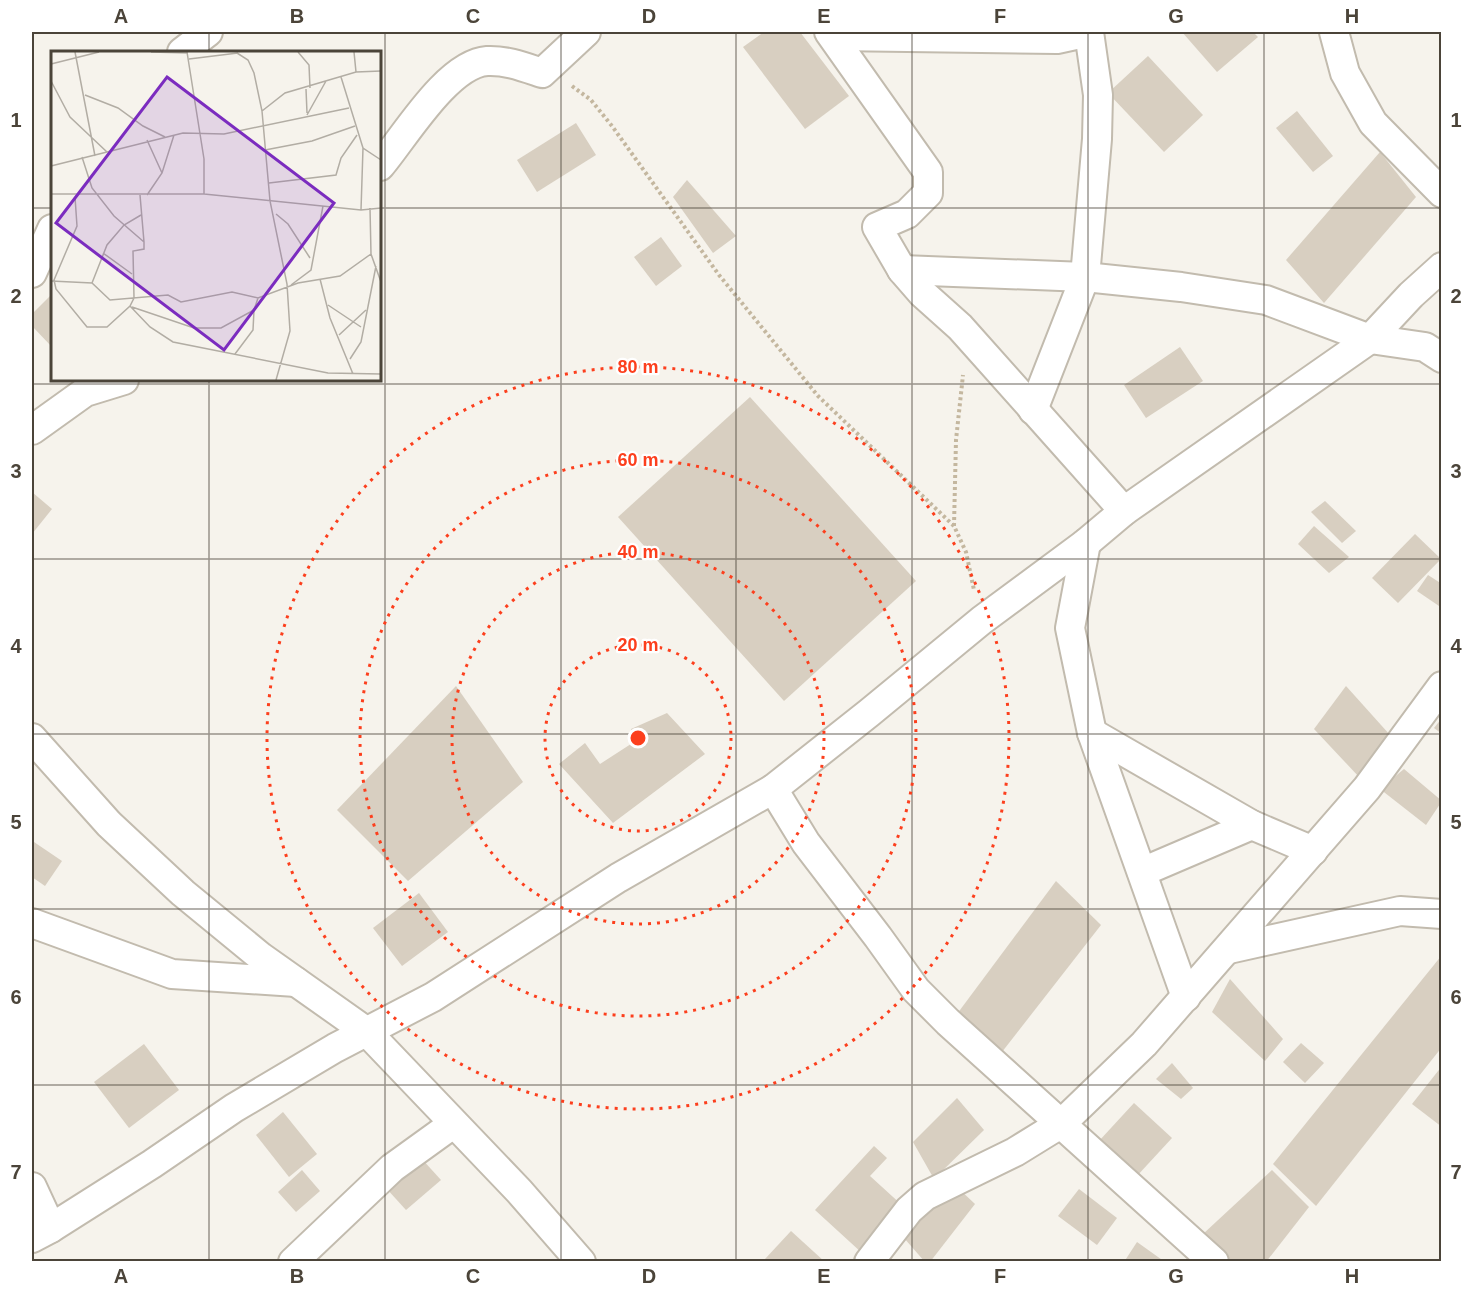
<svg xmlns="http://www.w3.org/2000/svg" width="1473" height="1293" viewBox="0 0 1473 1293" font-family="Helvetica,sans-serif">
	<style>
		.building { fill: #d8cfc1 }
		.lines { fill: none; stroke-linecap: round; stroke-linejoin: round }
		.minor-casing { stroke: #c2bbae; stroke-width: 32 }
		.path { stroke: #c4b79f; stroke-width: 4; stroke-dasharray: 3 3; stroke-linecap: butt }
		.minor { stroke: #fff; stroke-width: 28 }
		.grid { fill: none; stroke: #4b4439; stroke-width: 1.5; stroke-opacity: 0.55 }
		.ring { fill: none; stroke: #fc3f1d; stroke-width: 3; stroke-dasharray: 3 6 }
		.inset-road { fill: none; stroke: #b2ada4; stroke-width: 1.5 }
		.view { fill: #7b2cbf; fill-opacity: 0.15; stroke: #7b2cbf; stroke-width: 3 }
		.inset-edge { fill: none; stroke: #4b4439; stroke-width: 3 }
		.centre { fill: #fc3f1d; stroke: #fff; stroke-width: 3 }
		.ring-label { font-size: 18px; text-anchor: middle; font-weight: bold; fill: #fc3f1d; stroke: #fff; stroke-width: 4.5; stroke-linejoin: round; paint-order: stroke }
		.neatline { fill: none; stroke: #4b4439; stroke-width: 2 }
		.grid-label { font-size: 20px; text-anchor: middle; font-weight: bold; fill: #4b4439 }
	</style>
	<rect width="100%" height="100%" fill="#f6f3ec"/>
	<g class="building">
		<polygon points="764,32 800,32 849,96 805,129 743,47"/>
		<polygon points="1182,32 1253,32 1258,37 1217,72"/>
		<polygon points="1148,56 1203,115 1164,152 1108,93"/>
		<polygon points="1297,111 1333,156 1313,172 1276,128"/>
		<polygon points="576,123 596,155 537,192 517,160"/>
		<polygon points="1380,152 1416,197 1324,303 1286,260"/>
		<polygon points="687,180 736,236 713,253 673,197"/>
		<polygon points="661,237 682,266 656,286 634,257"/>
		<polygon points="52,294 52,347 32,326 32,314"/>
		<polygon points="1180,347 1203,381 1146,418 1124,385"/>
		<polygon points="750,397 916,581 784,701 618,517"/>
		<polygon points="32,492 52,509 32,534"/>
		<polygon points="1325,501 1356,531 1342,543 1311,512"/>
		<polygon points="1314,526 1349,557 1329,573 1298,544"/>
		<polygon points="1415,534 1441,559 1398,603 1372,578"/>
		<polygon points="1428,575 1442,584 1442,601 1439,606 1417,591"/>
		<polygon points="456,686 523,782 408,881 337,810"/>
		<polygon points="1346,686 1390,735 1360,778 1314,729"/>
		<polygon points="667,713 705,754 613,823 559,764 585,743 600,764 634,742 631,729"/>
		<polygon points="1442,718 1442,734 1434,728"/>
		<polygon points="1404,769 1442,801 1426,825 1380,789"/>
		<polygon points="34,842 62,861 45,886 32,877 32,846"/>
		<polygon points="1056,881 1101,925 1002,1052 957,1014"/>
		<polygon points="419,893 448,932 402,966 373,928"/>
		<polygon points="1442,955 1442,1047 1316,1206 1273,1164"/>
		<polygon points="1230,979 1283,1039 1265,1061 1212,1012"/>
		<polygon points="1301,1043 1324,1063 1305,1083 1283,1062"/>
		<polygon points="144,1044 179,1090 129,1128 94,1082"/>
		<polygon points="1172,1063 1193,1088 1181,1099 1156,1079"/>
		<polygon points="1442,1066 1442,1127 1412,1104"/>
		<polygon points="957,1098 984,1130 934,1179 913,1142"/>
		<polygon points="1134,1103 1172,1138 1136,1177 1099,1141"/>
		<polygon points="283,1112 317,1154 289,1177 256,1135"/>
		<polygon points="874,1146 887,1158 870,1176 904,1207 862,1253 815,1210"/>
		<polygon points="421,1158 441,1180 406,1210 386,1188"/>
		<polygon points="302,1170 320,1191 296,1212 278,1192"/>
		<polygon points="1272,1170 1309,1207 1266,1262 1233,1262 1203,1234"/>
		<polygon points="958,1188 975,1204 930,1262 925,1262 904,1238 935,1204"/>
		<polygon points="1079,1189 1117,1218 1097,1245 1058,1216"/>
		<polygon points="791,1231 825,1262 768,1262 765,1259"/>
		<polygon points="1137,1242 1165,1262 1124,1262"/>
	</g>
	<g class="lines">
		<g class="minor-casing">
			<g id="minor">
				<polyline points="829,32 928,172 928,193 907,214 877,227 902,270 922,293 960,327 1124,511"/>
				<polyline points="1334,32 1345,73 1373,123 1442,193"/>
				<polyline points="833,36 1057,39 1089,32"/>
				<polyline points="182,52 208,32"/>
				<path d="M380,166C404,138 447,64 487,61C506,60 524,67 542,73L586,32"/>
				<polyline points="902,270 1085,277 1181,287 1266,300 1370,339 1425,347 1442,358"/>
				<polyline points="32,273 52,229"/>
				<polyline points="1033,410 1085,277 1097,139 1098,95 1089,32"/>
				<polyline points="32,430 85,392 124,380"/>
				<polyline points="1086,543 1070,628 1092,733 1186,997"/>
				<polyline points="1092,733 1252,825 1313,851"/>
				<polyline points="32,738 109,824 183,893 261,957 367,1032 519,1191 581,1262"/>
				<polyline points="773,789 806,843 878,937 916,990 948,1022 1214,1262"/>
				<polyline points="1142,872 1252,825"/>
				<polyline points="32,923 172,974 296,982"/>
				<polyline points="1229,949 1400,911 1442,914"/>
				<polyline points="32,1187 51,1228"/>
				<polyline points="32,1238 51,1228 152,1164 234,1108 335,1048 433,997 618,878 773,789 869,713 982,620 1086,543 1124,511 1370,339 1411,295 1442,267"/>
				<polyline points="293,1262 392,1168 453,1124"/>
				<polyline points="869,1262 909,1210 925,1196 1015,1152 1062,1123 1144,1044 1367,788 1442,686"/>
			</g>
		</g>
		<g class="path">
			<polyline points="572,86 591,100 612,126 719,275 818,396 954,526 966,552 974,590"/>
			<polyline points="954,526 956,440 963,375"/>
		</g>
		<use href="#minor" class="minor"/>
	</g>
	<path class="grid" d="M209,32V52M385,32V1262M561,32V1262M736,32V1262M912,32V1262M1088,32V1262M1264,32V1262M32,208H52M380,208H1442M209,380V1262M32,384H1442M32,559H1442M32,734H1442M32,909H1442M32,1085H1442"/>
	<g class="ring">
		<circle cx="638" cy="738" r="93"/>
		<circle cx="638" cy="738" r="186"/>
		<circle cx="638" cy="738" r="278"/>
		<circle cx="638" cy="738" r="371"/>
	</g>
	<g transform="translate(51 51)">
		<rect width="330" height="330" fill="#f6f3ec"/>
		<path class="inset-road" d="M24,1L44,105M100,1L137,2M136,1L153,108V143M247,1L258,14L259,37M303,1L305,21M186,2L197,9L203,22L211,60L219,150L236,233L239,280L225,329M138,8L187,2M0,13L48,1M290,26L312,97L330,109M0,30L19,66L56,101M255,38L256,62M34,44L67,57L92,75L114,86M211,60L234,42L305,21L330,20M256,64L275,30M96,89L111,122M214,99L261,90L304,75M31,106L41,137L63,165L93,191M0,115L132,82L173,83L298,57M218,132L285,124L290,107L306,84M0,143H153L310,159L330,157M96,144L111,122L123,84M24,146L26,175L3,229L5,238L36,276H56L79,255L83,247L82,200L93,198V191L89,144M319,157L320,203L330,231M310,159L312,97M225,163L237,173L259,207M52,202L81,223M269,228L279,267L302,323M0,230L41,232L59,249L117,244L130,251L181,241L207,247L247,232L289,225L320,203M41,232L56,194L73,174L90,164M240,234L260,219L272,155M277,254L310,276M79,255L99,276L122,291L277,322L330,323M81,256L143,277H170L203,259L207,247M288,284L315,259M184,303L202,279L203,259M299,308L310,291L325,215"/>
		<path class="view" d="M116,26L283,152L173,299L5,172Z"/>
		<rect width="330" height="330" class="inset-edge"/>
	</g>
	<circle cx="638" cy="738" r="9" class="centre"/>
	<g class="ring-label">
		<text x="638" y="373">80 m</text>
		<text x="638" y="466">60 m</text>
		<text x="638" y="558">40 m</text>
		<text x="638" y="651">20 m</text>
	</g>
	<rect width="1473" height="1293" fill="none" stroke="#ffffff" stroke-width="66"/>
	<rect x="33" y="33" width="1407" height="1227" class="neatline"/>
	<g class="grid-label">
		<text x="121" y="23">A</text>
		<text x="297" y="23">B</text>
		<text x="473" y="23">C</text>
		<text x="649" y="23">D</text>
		<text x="824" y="23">E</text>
		<text x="1000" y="23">F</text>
		<text x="1176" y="23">G</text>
		<text x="1352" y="23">H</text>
		<text x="16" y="127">1</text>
		<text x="1456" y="127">1</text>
		<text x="16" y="303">2</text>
		<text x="1456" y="303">2</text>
		<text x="16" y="478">3</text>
		<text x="1456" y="478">3</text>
		<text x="16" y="653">4</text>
		<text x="1456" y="653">4</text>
		<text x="16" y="829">5</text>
		<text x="1456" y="829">5</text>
		<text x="16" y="1004">6</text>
		<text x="1456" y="1004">6</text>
		<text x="16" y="1179">7</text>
		<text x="1456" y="1179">7</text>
		<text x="121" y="1283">A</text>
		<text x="297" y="1283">B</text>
		<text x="473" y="1283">C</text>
		<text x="649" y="1283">D</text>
		<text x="824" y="1283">E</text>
		<text x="1000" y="1283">F</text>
		<text x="1176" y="1283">G</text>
		<text x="1352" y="1283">H</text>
	</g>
</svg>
